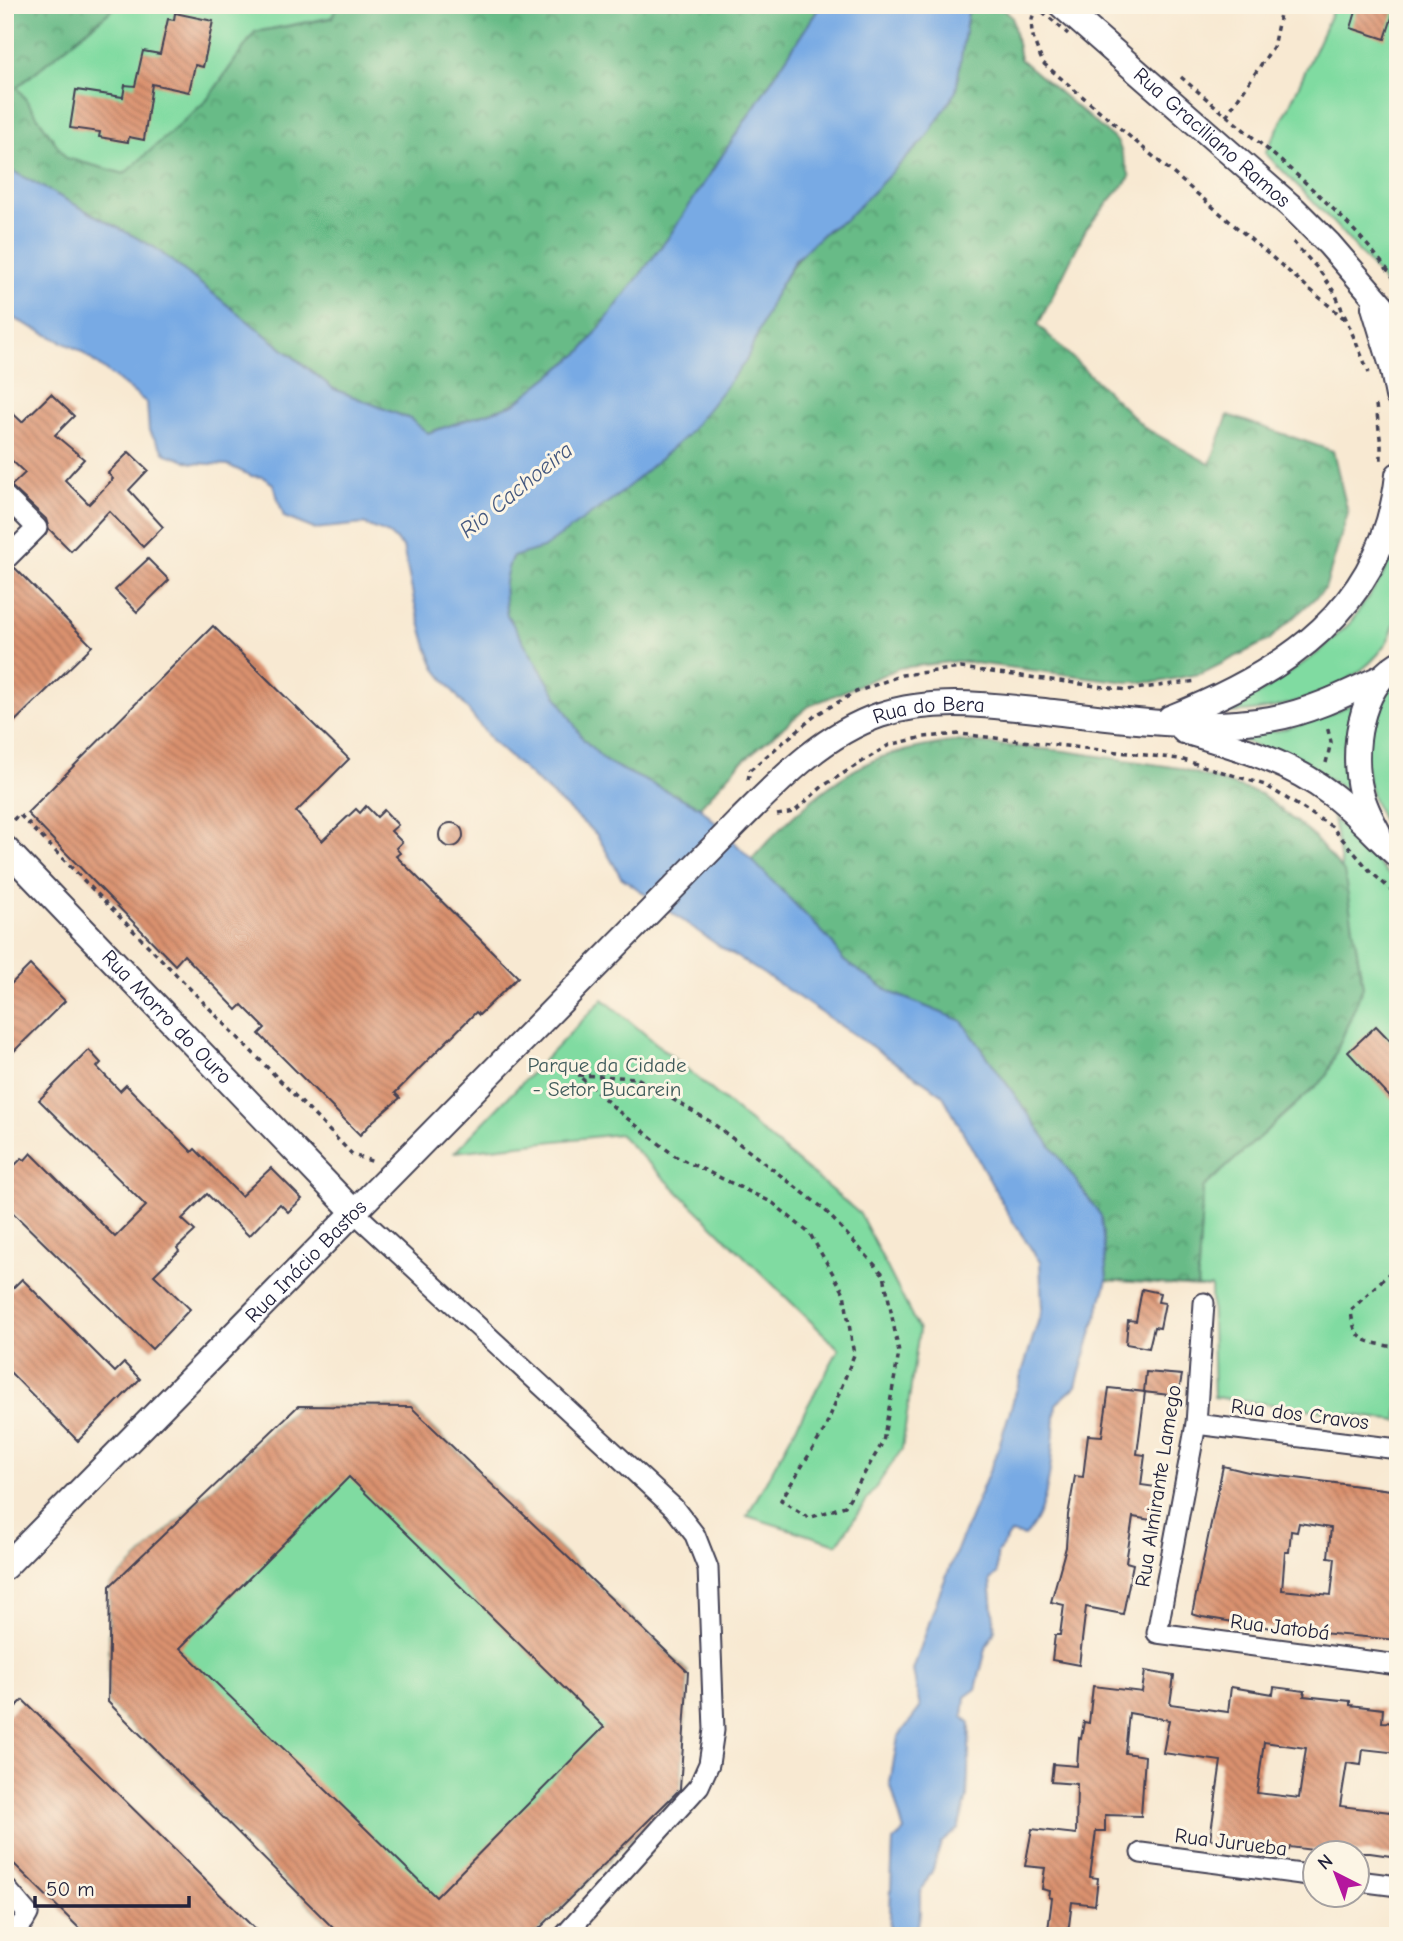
<svg xmlns="http://www.w3.org/2000/svg" width="1403" height="1941" viewBox="0 0 1403 1941" font-family="'Comic Neue',sans-serif">
	<style>
		.green { fill: #80dba1; stroke: #517e6e; stroke-width: 2 }
		.forest { fill: url(#forest-crowns); stroke: #456e61; stroke-width: 2 }
		.water { fill: #78aae4; stroke: #4d6690; stroke-width: 2 }
		.building { fill: url(#building-back-hatch); fill-rule: evenodd }
		.lines { fill: none; stroke-linecap: round; stroke-linejoin: round }
		.minor-casing { stroke: #424052; stroke-width: 23 }
		.major-casing { stroke: #424052; stroke-width: 28 }
		.path { stroke: #424052; stroke-width: 3.5; stroke-dasharray: 5 5; stroke-linecap: butt }
		.minor { stroke: #fff; stroke-width: 19 }
		.major { stroke: #fff; stroke-width: 24 }
		.path-bridge { stroke: #424052; stroke-width: 3.5; stroke-dasharray: 5 5; stroke-linecap: butt }
		.labels { text-anchor: middle; dominant-baseline: central; stroke-width: 6; stroke-linejoin: round; paint-order: stroke }
		.street-label { font-size: 21px; fill: #22223b; stroke: #fcf5e5 }
		.park-label { font-size: 21px; fill: #3e5a5a; stroke: #fcf5e5 }
		.water-label { font-size: 23px; font-style: italic; fill: #44587f; stroke: #fcf5e5 }
	</style>
	<defs>
		<pattern id="forest-crowns" width="20" height="18" patternUnits="userSpaceOnUse" patternTransform="scale(1.75)"><rect width="20" height="18" fill="#68bb87"/><path d="M2 6a3 3 0 1 1 6 0M12 15a3 3 0 1 1 6 0" fill="none" stroke="#559870"/></pattern>
		<pattern id="building-back-hatch" width="6" height="6" patternUnits="userSpaceOnUse" patternTransform="scale(1.75)"><rect width="6" height="6" fill="#da916e"/><path d="M-1 5l2 2M0 0l6 6M5-1l2 2" fill="none" stroke="#b0765c"/></pattern>
	</defs>
	<rect width="100%" height="100%" fill="#fcf5e5"/>
	<filter id="ink" filterUnits="userSpaceOnUse"><feTurbulence type="fractalNoise" baseFrequency=".0143" numOctaves="2"/><feDisplacementMap in="SourceGraphic" scale="14" xChannelSelector="R" yChannelSelector="G"/><feConvolveMatrix kernelMatrix="1 2 1 2 8 2 1 2 1" color-interpolation-filters="sRGB"/></filter>
	<filter id="wash" filterUnits="userSpaceOnUse"><feTurbulence type="fractalNoise" baseFrequency=".00686" numOctaves="4" result="noise"/><feDisplacementMap in="SourceGraphic" scale="28" xChannelSelector="R" yChannelSelector="G"/><feGaussianBlur stdDeviation="1.57" result="paint"/><feColorMatrix in="noise" values="0 0 0 0 0 0 0 0 0 0 0 0 0 0 0 0 0 1.4 0 .05"/><feComposite in="paint" operator="in"/></filter>
	<g filter="url(#wash)">
		<rect width="100%" height="100%" fill="#f8e9d2"/>
		<g class="green">
			<polygon points="118,5 338,5 333,17 255,32 207,100 125,174 66,158 17,87"/>
			<path d="M1335,5H1398V301C1359,247 1312,200 1265,153L1289,107Z"/>
			<path d="M1398,539C1398,569 1402,609 1390,636C1366,689 1268,717 1215,712L1259,694L1319,652L1350,623L1382,577Z"/>
			<path d="M1398,680V838C1376,822 1364,774 1365,748C1366,724 1380,695 1398,680Z"/>
			<polygon points="1359,701 1350,793 1325,777 1223,732 1277,731 1316,720"/>
			<polygon points="1333,818 1387,873 1398,881 1398,1421 1214,1397 1211,1287 1197,1287 1203,1188 1326,1077 1363,987"/>
			<polygon points="603,999 860,1214 919,1330 902,1449 837,1544 747,1516 839,1349 619,1134 455,1152"/>
			<polygon points="297,1406 411,1407 688,1672 680,1790 532,1936 341,1936 108,1702 110,1586"/>
		</g>
		<g class="forest">
			<polygon points="5,5 118,5 17,87 66,158 124,174 207,100 255,32 332,18 338,5 821,5 668,238 582,351 514,404 427,433 410,419 334,389 154,247 5,167"/>
			<path d="M969,5H998L1012,17L1020,59L1118,142L1130,177L1086,229L1038,325L1145,428L1210,464L1228,415L1333,451L1348,513L1325,589L1269,640L1203,673L1158,682H1127L958,661L899,668L809,706L740,763L700,807L606,762L583,739L507,615C503,593 503,577 512,557L543,547L773,298C793,262 808,240 845,220L956,91Z"/>
			<path d="M956,741L1065,751L1179,768L1261,794L1311,834L1344,872L1363,987L1326,1077L1203,1188L1197,1287L1107,1280L1101,1216L962,1021L892,993L844,961L830,940L751,860C783,823 835,774 882,757C906,749 931,745 956,741Z"/>
		</g>
		<path class="water" d="M821,5H969L956,91L926,138L845,220L828,229L794,261L773,298L746,361L686,436L621,493L543,548L512,557C503,578 503,593 507,615L583,739L606,762L700,807L830,940L844,961L892,993L962,1021L1101,1216L1107,1280L1076,1386L1056,1404C1053,1439 1052,1513 1024,1536L1011,1533L997,1554V1573L990,1580L995,1631L987,1645L976,1689L965,1697L963,1716L970,1724L967,1798L958,1829L941,1843L933,1869L920,1893V1914L916,1936H889L893,1841L904,1831L890,1783L898,1737L920,1708L913,1670L939,1594L997,1452L1042,1309L1040,1262L1010,1217L942,1094L770,978L719,946L621,877L597,835L493,742L436,669L428,650L415,605L403,547L389,534L364,524L314,529L284,517L273,484L263,477L251,476L228,465L193,463L166,454L149,431L147,403L79,350L5,314V167L154,247L334,389L410,419L428,433L514,404L582,351L668,238Z"/>
		<g id="blocks">
			<g class="building">
				<polygon points="1358,5 1396,5 1385,39 1351,28"/>
				<polygon points="175,13 213,21 203,67 195,65 189,92 152,84 144,140 129,137 128,142 99,137 100,132 70,128 76,90 123,97 125,85 135,86 143,51 160,54 168,19 174,20"/>
				<polygon points="51,394 74,416 55,435 84,459 65,480 89,504 113,479 108,473 129,452 148,470 129,490 163,527 143,547 109,511 71,551 49,529 46,519 11,486 25,473 5,454 5,406 22,422"/>
				<polygon points="148,559 169,580 137,612 115,590"/>
				<polygon points="15,568 92,646 5,731 5,572"/>
				<polygon points="213,626 349,759 296,812 322,841 356,809 360,813 366,806 377,817 384,810 398,825 391,831 402,842 396,848 400,853 396,856 518,977 479,1015 476,1012 395,1093 400,1098 373,1121 360,1135 259,1034 265,1028 242,1005 237,1010 184,955 175,965 27,813"/>
				<circle cx="451" cy="835" r="12"/>
				<polygon points="30,965 65,1001 5,1060 5,990"/>
				<polygon points="1376,1026 1398,1049 1398,1106 1348,1052"/>
				<polygon points="89,1050 101,1063 97,1067 120,1091 126,1085 192,1152 195,1149 241,1196 271,1168 302,1199 288,1212 280,1204 249,1236 207,1194 182,1219 195,1231 177,1248 179,1251 154,1275 190,1309 152,1349 5,1205 5,1175 22,1158 25,1160 31,1153 115,1237 146,1206 39,1100"/>
				<polygon points="22,1279 115,1372 124,1363 140,1379 78,1441 5,1367 5,1296"/>
				<polygon points="1142,1289 1160,1293 1158,1302 1165,1303 1160,1328 1154,1327 1149,1348 1126,1344 1128,1320 1136,1321"/>
				<polygon points="1146,1372 1182,1375 1178,1396 1144,1392"/>
				<polygon points="1109,1388 1145,1392 1137,1454 1145,1455 1141,1485 1156,1487 1151,1520 1133,1517 1126,1562 1133,1564 1123,1614 1086,1607 1079,1665 1052,1660 1055,1635 1060,1635 1064,1605 1051,1602 1066,1547 1068,1515 1075,1476 1083,1477 1088,1435 1102,1436"/>
				<path d="M298,1406L411,1407L688,1672L680,1789L532,1936H341L108,1702L110,1586ZM349,1477L604,1727L436,1897L180,1648Z"/>
				<path d="M1223,1466L1248,1472L1398,1491L1397,1640L1278,1629L1202,1617L1192,1614ZM1299,1523L1331,1528L1328,1557L1335,1558L1331,1595L1282,1590L1285,1552H1289L1291,1531L1297,1532Z"/>
				<path d="M1145,1671L1174,1676L1170,1704L1228,1712L1231,1687L1273,1694L1274,1687L1305,1691L1304,1696L1350,1701V1705L1383,1709L1382,1722L1398,1723V1753L1363,1749L1361,1765L1347,1763L1340,1806L1398,1813V1857L1370,1853H1336L1290,1847L1289,1850L1210,1839L1221,1761L1163,1753L1169,1720L1129,1713L1125,1753L1145,1756L1141,1816L1105,1815V1831H1096L1090,1877L1098,1878L1095,1905L1072,1902L1068,1933L1048,1930L1052,1898L1049,1897L1050,1891L1042,1889L1045,1868L1025,1866L1032,1829L1076,1834L1077,1784L1051,1782L1053,1764L1077,1766L1079,1738L1081,1739L1084,1722L1089,1723L1093,1686L1142,1692ZM1264,1742L1306,1748L1299,1798L1257,1793Z"/>
				<polygon points="23,1700 262,1936 87,1936 5,1855 5,1717"/>
			</g>
		</g>
	</g>
	<g filter="url(#ink)">
		<use href="#blocks" fill-opacity="0" stroke="#424052" stroke-width="2"/>
		<g class="lines">
			<g class="minor-casing">
				<g id="minor">
					<polyline points="5,496 37,528 5,560"/>
					<polyline points="354,1212 674,1508 695,1535 708,1568 714,1730 709,1764 699,1786 564,1936"/>
					<polyline points="1204,1303 1196,1424 1157,1633 1398,1665"/>
					<polyline points="1196,1424 1398,1449"/>
					<polyline points="1141,1853 1316,1876"/>
					<polyline points="1358,1881 1398,1886"/>
					<polyline points="5,1887 28,1914 24,1921 10,1936"/>
				</g>
			</g>
			<g class="major-casing">
				<g id="major">
					<path id="s1" d="M1061,5L1294,209L1329,244L1398,324"/>
					<polyline points="1374,307 1392,366 1398,396"/>
					<path d="M1170,718C1285,672 1383,609 1398,475"/>
					<path d="M1184,731C1235,746 1288,761 1331,794C1355,812 1376,836 1398,856"/>
					<path d="M1378,832C1371,819 1364,806 1361,792C1351,752 1359,688 1398,664"/>
					<path id="s2" d="M5,848L354,1212"/>
					<path id="s3" d="M5,1567L737,823C779,781 822,735 880,715C937,696 995,706 1053,712C1124,720 1200,731 1270,719C1310,712 1348,693 1384,676"/>
				</g>
			</g>
			<g class="path">
				<path d="M1038,7C1024,23 1036,46 1043,63L1346,320"/>
				<polyline points="1105,13 1109,5"/>
				<path d="M1181,77C1256,142 1340,202 1398,284"/>
				<polyline points="1226,116 1273,47 1282,5"/>
				<polyline points="1293,242 1319,270 1335,293 1369,373"/>
				<polyline points="1376,405 1381,446 1381,460"/>
				<polyline points="1326,763 1331,742 1327,726"/>
				<polyline points="748,780 750,770 816,715 856,692 902,675 961,668 1127,690 1197,681"/>
				<polyline points="777,815 794,812 823,786 889,745 924,737 960,734 1180,759 1265,785 1331,826 1371,872 1398,896"/>
				<polyline points="6,827 19,814 353,1155 374,1162"/>
				<polygon points="578,1075 637,1078 711,1122 823,1208 884,1275 899,1353 883,1442 845,1506 809,1518 781,1500 825,1429 854,1355 844,1293 810,1234 773,1203 675,1156 618,1111"/>
				<path d="M1398,1265L1351,1310C1354,1345 1368,1341 1398,1348"/>
			</g>
			<use href="#minor" class="minor"/>
			<use href="#major" class="major"/>
			<polyline class="path-bridge" points="1035,5 1068,34"/>
		</g>
	</g>
	<g class="labels">
		<g class="street-label">
			<text stroke="none"><textPath href="#s1" startOffset="201">Rua Graciliano Ramos</textPath></text>
			<text stroke="none"><textPath href="#s3" startOffset="1274">Rua do Bera</textPath></text>
			<text stroke="none"><textPath href="#s2" startOffset="234">Rua Morro do Ouro</textPath></text>
			<text stroke="none"><textPath href="#s3" startOffset="429">Rua Inácio Bastos</textPath></text>
			<text transform="translate(1300 1414) rotate(7)">Rua dos Cravos</text>
			<text transform="translate(1158 1486) rotate(-81)">Rua Almirante Lamego</text>
			<text transform="translate(1280 1627) rotate(7)">Rua Jatobá</text>
			<text transform="translate(1231 1842) rotate(7)">Rua Jurueba</text>
		</g>
		<g class="park-label">
			<text x="607" y="1065">Parque da Cidade<tspan x="607" dy="24">- Setor Bucarein</tspan></text>
		</g>
		<g class="water-label">
			<text transform="translate(516 490) rotate(-39)">Rio Cachoeira</text>
		</g>
	</g>
	<rect width="1403" height="1941" fill="none" stroke="#fcf5e5" stroke-width="28"/>
	<g transform="translate(1336 1874) rotate(318)"><circle r="33" fill="#fcf5e5" stroke="#a5a1a1" stroke-width="2"/>
	<path d="M0-5L12 26L0 18L-12 26Z" fill="#b5179e"/>
	<text y="-10" font-size="19" font-weight="bold" text-anchor="middle" fill="#22223b">N</text>
	</g>
	<path d="M35 1896v10h154v-10" fill="none" stroke="#22223b" stroke-width="3.5"/>
	<text x="46" y="1896" font-size="21" fill="#22223b" stroke="#fcf5e5" stroke-width="5" paint-order="stroke">50 m</text>
</svg>
